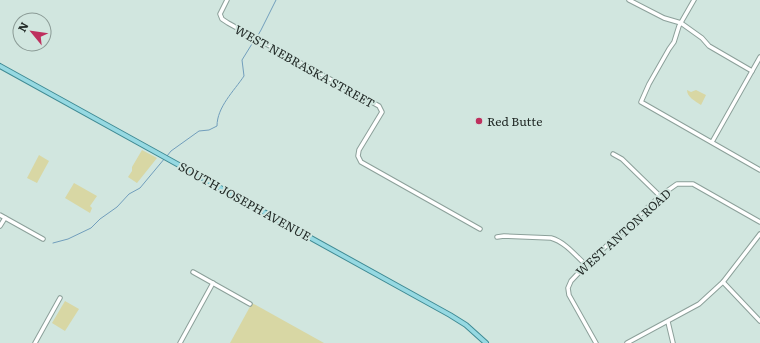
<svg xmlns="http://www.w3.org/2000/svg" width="760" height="343" viewBox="0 0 760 343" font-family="Literata,serif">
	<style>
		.park { fill: #d8d7a4 }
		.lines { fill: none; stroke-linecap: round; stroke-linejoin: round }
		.stream { stroke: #719ebc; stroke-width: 1 }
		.minor-casing { stroke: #8ca09a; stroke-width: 5.5 }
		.major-casing { stroke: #408b94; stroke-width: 6 }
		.minor { stroke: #fff; stroke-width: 3.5 }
		.major { stroke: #96d9e2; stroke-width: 4 }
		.poi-dot { fill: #be305e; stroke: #d1e6df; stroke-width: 1.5 }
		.labels { text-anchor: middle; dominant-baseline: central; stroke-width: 4; stroke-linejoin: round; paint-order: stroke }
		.street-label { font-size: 12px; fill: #232b28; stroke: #d1e6df }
		.poi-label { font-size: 12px; fill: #232b28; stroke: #d1e6df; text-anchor: start }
	</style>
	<rect width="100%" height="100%" fill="#d1e6df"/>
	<g class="park">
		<path d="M687,90L691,92L696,90L706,95L701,105C695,101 687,97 687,90Z"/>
		<polygon points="142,150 157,158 137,183 128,177 132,171 132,167"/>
		<polygon points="39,155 49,161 37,183 27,178"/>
		<polygon points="74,183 97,196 90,206 92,208 90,213 65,198"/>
		<polygon points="65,301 79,309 65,331 52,323"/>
		<polygon points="252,303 324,343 230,343"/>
	</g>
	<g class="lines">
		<g class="stream">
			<polyline points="257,37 261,30 276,0"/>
			<path d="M167,156L171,151L199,131L209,130L217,126C217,107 234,91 244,76L242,60L255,39"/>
			<polyline points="53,243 68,239 91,228 100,219 117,207 129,194 140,188 165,158"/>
		</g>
		<g class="minor-casing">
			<g id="minor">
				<polyline points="227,0 220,14 222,19 228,23 379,106 382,112 359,150 358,156 361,162 480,229"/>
				<polyline points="629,0 664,18 681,23 702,38 709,46 752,71"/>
				<polyline points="694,0 679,26 674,42 669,49 649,84 641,102 760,170"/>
				<polyline points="712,142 760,57"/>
				<polyline points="613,154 622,159 660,196"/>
				<polyline points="0,215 43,239"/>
				<polyline points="0,226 5,218"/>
				<path d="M497,237L504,236L551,238C565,242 575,255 586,265"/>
				<polyline points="193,272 250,304"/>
				<polyline points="723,282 760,321"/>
				<polyline points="668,322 673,343"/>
				<polyline points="35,343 60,298"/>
				<polyline points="180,343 213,283"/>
				<polyline points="596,343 569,295 568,288 571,281 586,265 660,196 677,184 693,184 760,222"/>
				<polyline points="627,343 699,304 723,282 760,234"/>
			</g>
		</g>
		<g class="major-casing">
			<polyline id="major" points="0,66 450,315 466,325 486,343"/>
		</g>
		<use href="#minor" class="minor"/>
		<use href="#major" class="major"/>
	</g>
	<circle class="poi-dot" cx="479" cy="121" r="4"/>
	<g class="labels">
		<g class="street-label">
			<text transform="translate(305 66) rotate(29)">WEST NEBRASKA STREET</text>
			<text transform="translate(245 201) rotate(29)">SOUTH JOSEPH AVENUE</text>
			<text transform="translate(623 232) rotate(-42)">WEST ANTON ROAD</text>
		</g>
		<g class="poi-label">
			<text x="487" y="121">Red Butte</text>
		</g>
	</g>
	<g transform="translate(32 32) rotate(299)"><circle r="19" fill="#d1e6df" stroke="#8b9b96"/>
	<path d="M0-3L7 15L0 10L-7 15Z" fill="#be305e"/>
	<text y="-6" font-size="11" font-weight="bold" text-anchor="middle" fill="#232b28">N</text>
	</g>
</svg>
